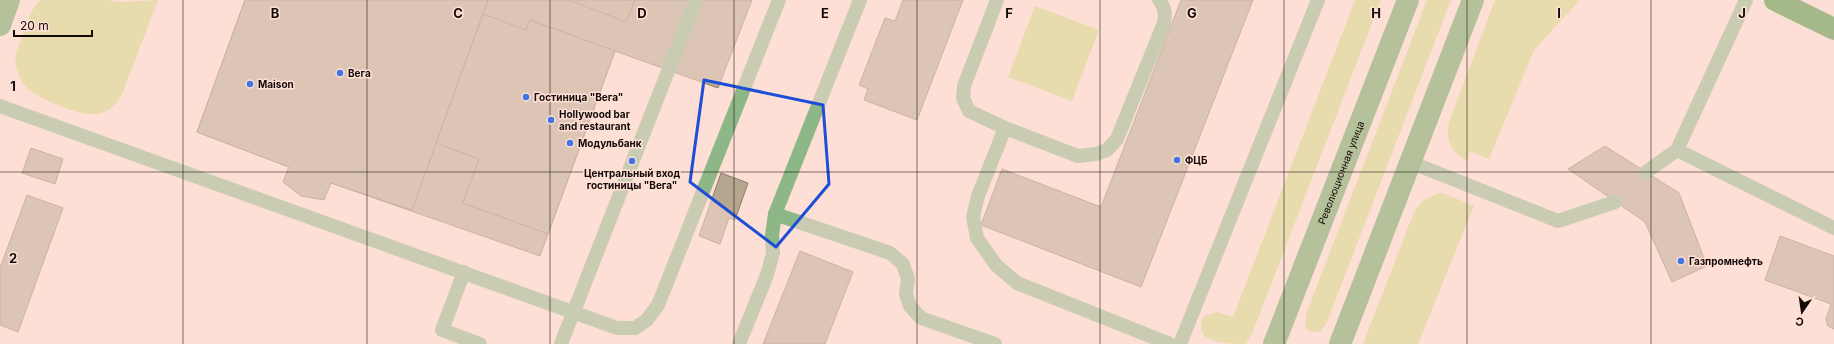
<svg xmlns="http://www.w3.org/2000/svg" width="1834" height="344" viewBox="0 0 1834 344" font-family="Inter,sans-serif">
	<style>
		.green { fill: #cfda81 }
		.building { fill: #b6a690; stroke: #8c7d68 }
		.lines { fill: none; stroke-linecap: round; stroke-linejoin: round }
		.service { stroke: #8db787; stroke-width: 14 }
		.secondary { stroke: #5e9e56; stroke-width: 22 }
		.primary { stroke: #388b2d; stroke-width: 22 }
		.marked { fill: none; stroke: #1d4ed8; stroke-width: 3; stroke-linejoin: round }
		.grid { fill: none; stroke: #130a07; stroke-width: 1; stroke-opacity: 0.55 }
		.poi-dot { fill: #4174e5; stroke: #fedfd5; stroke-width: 1.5 }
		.labels { text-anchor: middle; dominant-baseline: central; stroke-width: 3; stroke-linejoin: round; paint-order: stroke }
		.poi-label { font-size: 10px; font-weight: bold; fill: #130a07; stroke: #fedfd5; text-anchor: start }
		.street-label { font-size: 10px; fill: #130a07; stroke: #fedfd5 }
		.grid-label { font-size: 13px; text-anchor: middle; font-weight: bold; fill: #130a07; stroke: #fedfd5; stroke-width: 3; stroke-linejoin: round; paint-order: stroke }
	</style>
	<rect width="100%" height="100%" fill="#fedfd5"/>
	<g class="green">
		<path d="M41,0H107L121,2L158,0L121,97C115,106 108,112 97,114C82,117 38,99 27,88C21,83 19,77 17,70C13,57 18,46 23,35C27,22 30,9 41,0Z"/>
		<path d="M1355,0H1381L1252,334L1246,344C1230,344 1189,344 1204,316L1217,312L1233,317Z"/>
		<polygon points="1427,0 1451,0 1327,322 1321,331 1314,332 1308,331 1305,325 1306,314"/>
		<path d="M1495,0H1580L1534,50L1489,159L1470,151L1467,161C1451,152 1445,140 1449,122Z"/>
		<polygon points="1035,6 1099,30 1072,101 1008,77"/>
		<path d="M1440,193L1448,195L1474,206L1418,344H1363L1414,212C1421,201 1427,197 1440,193Z"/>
	</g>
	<g class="building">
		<polygon points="245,0 752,0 718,88 615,51 540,256 331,183 197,132"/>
		<polygon points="245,0 488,0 412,210 331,183 324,200 301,196 283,182 289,167 197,132"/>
		<polygon points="569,0 635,0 626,22"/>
		<polygon points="903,0 963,0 917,120 864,100 868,89 859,85 885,18 895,21"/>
		<polygon points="1181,0 1253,0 1141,287 981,225 1002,169 1101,207"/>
		<polygon points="483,14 526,30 530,20 615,51 548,234 463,203 479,159 436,143"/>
		<polygon points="1605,146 1679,193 1707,266 1672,282 1645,222 1568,169"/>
		<polygon points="31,148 63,159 55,184 22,173"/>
		<polygon points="721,173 748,183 735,220 729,218 720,244 699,236"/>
		<polygon points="27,195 63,208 18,332 0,325 0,268"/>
		<polygon points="1780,236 1834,256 1834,329 1828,326 1826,319 1831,304 1765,280"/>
		<polygon points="800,251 853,272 825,344 763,344"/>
	</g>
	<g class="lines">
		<g class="service">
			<path d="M997,0L964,86L963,98L969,111L1005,128L1078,156L1096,154L1107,150L1117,139L1164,23C1166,14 1165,7 1159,0"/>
			<polyline points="0,106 617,328 635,328 647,320 658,305 779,0"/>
			<polyline points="1005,128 978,196 973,217 977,238 996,265 1017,283 1170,344"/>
			<polyline points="1677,150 1834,228"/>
			<polyline points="1410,162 1558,221 1615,202"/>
			<polyline points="1646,172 1677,150 1746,0"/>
			<polyline points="775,214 890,253 903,264 908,279 906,294 910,306 921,318 995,344"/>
			<polyline points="464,272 442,330 480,344"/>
			<polyline points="561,344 696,0"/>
			<polyline points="739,344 767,275 773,253 772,235 775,214 860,0"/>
			<polyline points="1180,344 1318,0"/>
		</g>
		<g class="secondary">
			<polyline points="0,25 9,0"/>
			<path id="s1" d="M1274,344L1408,0"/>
			<polyline points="1340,344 1473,0"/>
		</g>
		<polyline class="primary" points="1775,0 1834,29"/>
	</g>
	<path d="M0 0H1834V344H0ZM704,80L823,105L829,184L776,247L690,182Z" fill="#fedfd5" fill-opacity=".55" fill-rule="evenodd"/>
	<path class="marked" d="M704,80L823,105L829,184L776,247L690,182Z"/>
	<path class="grid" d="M183,0V344M367,0V344M550,0V344M734,0V344M917,0V344M1100,0V344M1284,0V344M1467,0V344M1651,0V344M0,172H1834"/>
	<g class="poi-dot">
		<circle cx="340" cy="73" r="4"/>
		<circle cx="250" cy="84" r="4"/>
		<circle cx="526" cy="97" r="4"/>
		<circle cx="551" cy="120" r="4"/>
		<circle cx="570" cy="143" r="4"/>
		<circle cx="1177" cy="160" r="4"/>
		<circle cx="632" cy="161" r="4"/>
		<circle cx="1681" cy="261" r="4"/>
	</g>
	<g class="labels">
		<g class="poi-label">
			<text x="348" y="73">Вега</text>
			<text x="258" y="84">Maison</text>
			<text x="534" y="97">Гостиница "Вега"</text>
			<text x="559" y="114">Hollywood bar<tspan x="559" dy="12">and restaurant</tspan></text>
			<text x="578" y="143">Модульбанк</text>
			<text x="1185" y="160">ФЦБ</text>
			<text x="632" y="173" text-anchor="middle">Центральный вход<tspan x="632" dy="12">гостиницы "Вега"</tspan></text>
			<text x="1689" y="261">Газпромнефть</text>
		</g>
		<g class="street-label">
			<text stroke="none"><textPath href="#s1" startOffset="184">Революционная улица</textPath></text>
		</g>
	</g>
	<g class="grid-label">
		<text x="275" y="18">B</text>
		<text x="458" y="18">C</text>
		<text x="642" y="18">D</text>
		<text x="825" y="18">E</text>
		<text x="1009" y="18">F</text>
		<text x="1192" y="18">G</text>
		<text x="1376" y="18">H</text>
		<text x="1559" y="18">I</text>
		<text x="1742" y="18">J</text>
		<text x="13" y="91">1</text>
		<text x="13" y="263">2</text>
	</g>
	<g transform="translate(1802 312) rotate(193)" stroke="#fedfd5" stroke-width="3" paint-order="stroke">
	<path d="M0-3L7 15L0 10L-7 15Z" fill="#130a07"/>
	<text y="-6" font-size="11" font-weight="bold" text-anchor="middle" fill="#130a07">С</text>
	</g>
	<path d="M14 30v6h78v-6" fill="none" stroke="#130a07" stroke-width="2"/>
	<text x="20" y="30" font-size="12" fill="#130a07" stroke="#fedfd5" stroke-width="3" paint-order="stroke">20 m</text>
</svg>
